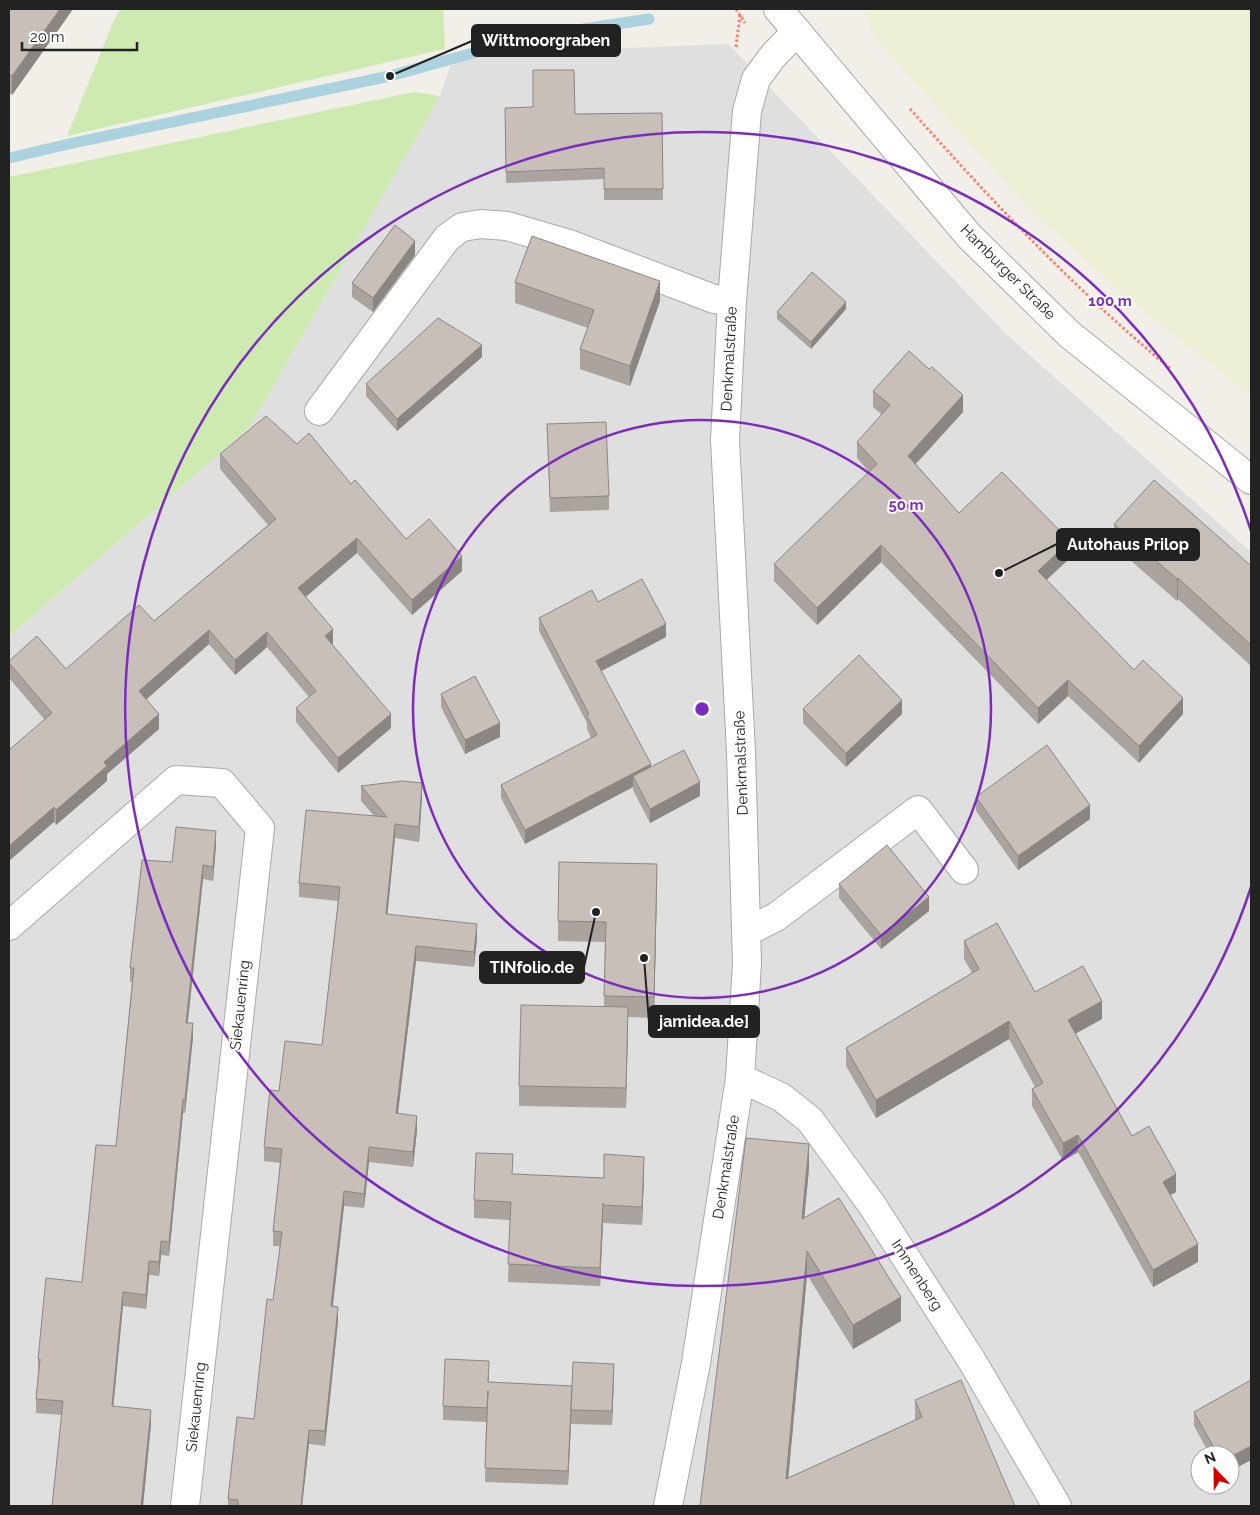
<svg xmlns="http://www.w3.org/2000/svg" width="1260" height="1515" viewBox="0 0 1260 1515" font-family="Raleway,sans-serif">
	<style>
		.residential { fill: #e0dfdf; fill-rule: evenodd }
		.farmland { fill: #eef0d5 }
		.grass { fill: #cdebb0 }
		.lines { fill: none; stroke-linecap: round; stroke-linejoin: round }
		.stream { stroke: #aad3df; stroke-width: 11 }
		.minor-casing { stroke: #a9a9a9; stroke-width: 30 }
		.path { stroke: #fa8072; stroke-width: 3; stroke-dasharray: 2.5 2.5; stroke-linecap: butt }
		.minor { stroke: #fff; stroke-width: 28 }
		.wall { fill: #aba49e }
		.shaded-wall { fill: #8b8681 }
		.building { fill: #c7bfb8; stroke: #8b8681 }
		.ring { fill: none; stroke: #7b2cbf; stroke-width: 2.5 }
		.labels { text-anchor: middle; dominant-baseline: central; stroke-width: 4; stroke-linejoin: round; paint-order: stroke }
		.street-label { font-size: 15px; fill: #222; stroke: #fff }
		.centre { fill: #7b2cbf; stroke: #fff; stroke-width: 2.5 }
		.ring-label { font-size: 15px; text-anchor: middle; font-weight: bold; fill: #7b2cbf; stroke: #fff; stroke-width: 4; stroke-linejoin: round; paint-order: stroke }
		.leader { fill: none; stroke: #222; stroke-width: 2 }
		.callout-dot { fill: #222; stroke: #fff; stroke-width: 2 }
		.callout { fill: #222; stroke: #222; stroke-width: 2 }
		.callout-label { font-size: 16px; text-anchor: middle; font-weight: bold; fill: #fff }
	</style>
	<rect width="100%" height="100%" fill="#f2efe9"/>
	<path class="residential" d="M728,44L1007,335L1251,552V1506H9V636L249,428L440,96L454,55ZM1200,1455H1230V1485H1200Z"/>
	<polygon class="farmland" points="866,9 1251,9 1251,396 1122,294 1024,204 872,35"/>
	<g class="grass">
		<polygon points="121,9 443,9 445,49 67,136 114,20"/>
		<polygon points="414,92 440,96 249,428 9,636 9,177"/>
	</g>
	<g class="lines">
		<polyline class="stream" points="9,158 73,143 390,76 531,37 649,19"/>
		<g class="minor-casing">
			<g id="minor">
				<polyline points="778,9 969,236 1069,334 1251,480"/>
				<polyline points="319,411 447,238 462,227 481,224 507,226 572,245 714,299 732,301"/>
				<polyline points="9,926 176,780 222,783 260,828 185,1506"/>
				<polyline points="746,932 776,917 918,810 964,870"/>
				<polyline points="740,1078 781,1097 810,1120 872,1205 972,1361 1057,1506"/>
				<polyline points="668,1506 696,1363 740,1078 747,963 741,752 725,440 732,301 747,111 756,79 773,56 797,31"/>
			</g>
		</g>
		<g class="path">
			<polyline points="736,9 745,23"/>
			<polyline points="736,47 740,15"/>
			<path d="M910,109C992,201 1076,291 1171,369"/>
		</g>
		<use href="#minor" class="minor"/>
	</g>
	<g class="wall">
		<polygon points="9,9 73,9 12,95 9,93"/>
		<polygon points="505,108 575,114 662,113 663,200 604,200 604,179 506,183"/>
		<polygon points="415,255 373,312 352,297 352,283"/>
		<polygon points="515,282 660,301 630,386 580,369 580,349 588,328 515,303"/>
		<polygon points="846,309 811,349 777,319 777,312"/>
		<polygon points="482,357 397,431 366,396 366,384"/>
		<polygon points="873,391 963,412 916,464 959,513 1070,558 1046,580 1134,670 1183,714 1139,763 1068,696 1038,724 881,562 817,625 774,581 774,564 869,472 857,458 857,442 882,415 873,407"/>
		<polygon points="547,424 609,496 609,510 550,512"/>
		<polygon points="297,444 351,484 406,539 462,571 412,615 357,553 306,597 333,644 332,644 391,728 338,773 296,722 296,708 309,697 267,647 235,675 209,644 146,699 159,729 107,774 107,781 56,825 54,822 44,719 9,678 9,661 66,669 154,621 268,525 220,469 220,454"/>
		<polygon points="1114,524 1251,566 1251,666 1178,599 1177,601 1114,546"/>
		<polygon points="598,602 666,637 601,671 651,767 700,796 650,823 633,790 633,787 525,844 501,798 501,785 591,738 587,729 587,723 539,631 539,618"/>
		<polygon points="441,694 500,737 465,754 441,707"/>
		<polygon points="803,709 902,714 846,767 803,723"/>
		<polygon points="361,786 422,797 419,842 395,838 387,914 477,939 474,967 416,961 398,1114 417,1130 413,1167 369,1162 364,1208 344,1206 333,1306 338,1321 325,1446 309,1444 302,1506 228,1506 228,1499 254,1419 273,1300 280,1246 273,1246 273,1231 280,1163 264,1161 264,1147 279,1091 322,1045 338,901 299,897 299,883 374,816 361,801"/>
		<polygon points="976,797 1090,819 1018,870 976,811"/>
		<polygon points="216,845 213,881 203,879 188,1023 193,1037 185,1113 183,1113 169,1256 161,1255 159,1276 149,1275 146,1309 123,1306 113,1406 151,1424 143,1506 52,1506 62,1415 36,1413 36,1399 38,1373 38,1359 82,1282 116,1146 132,982 130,982 130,968 172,862"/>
		<polygon points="839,884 929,911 881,949 839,898"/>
		<polygon points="657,885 654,1018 628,1017 626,1108 519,1106 519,1086 604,1007 605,942 558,941 558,921"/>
		<polygon points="964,941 1035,992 1102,1019 1075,1033 1132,1136 1176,1192 1170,1195 1198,1262 1153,1287 1078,1152 1063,1161 1032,1106 1032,1089 1035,1087 1009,1039 876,1118 846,1066 846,1048 972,973 964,959"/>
		<polygon points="809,1168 804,1217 901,1321 853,1349 807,1275 788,1478 915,1420 915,1400 1015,1506 700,1506"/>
		<polygon points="513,1174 604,1178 644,1175 642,1225 603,1223 600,1286 508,1282 510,1220 474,1218 474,1200"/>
		<polygon points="489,1375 489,1382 572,1386 614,1378 612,1425 571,1424 571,1422 568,1485 485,1482 486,1422 443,1420 443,1406"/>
		<polygon points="1251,1380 1251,1460 1230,1471 1230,1455 1210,1455 1194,1426 1194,1412"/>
	</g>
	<g class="shaded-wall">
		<polygon points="60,9 73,9 12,95 12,76"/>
		<polygon points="415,241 415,255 373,312 373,298"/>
		<polygon points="660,281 660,301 630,386 630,366"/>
		<polygon points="846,302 846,309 811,349 811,342"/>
		<polygon points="482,345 482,357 397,431 397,419"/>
		<polygon points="963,395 963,412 908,472 908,456"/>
		<polygon points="357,538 357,553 298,603 298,588"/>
		<polygon points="1070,541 1070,558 1038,588 1038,571"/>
		<polygon points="881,545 881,562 817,625 817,608"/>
		<polygon points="462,556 462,571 412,615 412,600"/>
		<polygon points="1178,578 1178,599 1177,601 1177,579"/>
		<polygon points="666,624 666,637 596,674 596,661"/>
		<polygon points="333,629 333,644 325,650 325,636"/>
		<polygon points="209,630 209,644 139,706 139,691"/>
		<polygon points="267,632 267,647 235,675 235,660"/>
		<polygon points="1068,680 1068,696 1038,724 1038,708"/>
		<polygon points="1183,698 1183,714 1139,763 1139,746"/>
		<polygon points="902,700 902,714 846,767 846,753"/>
		<polygon points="159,714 159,729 107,774 107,781 56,825 56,810 104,762"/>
		<polygon points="391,714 391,728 338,773 338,758"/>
		<polygon points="500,723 500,737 465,754 465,740"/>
		<polygon points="651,764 651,778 633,776 633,787 525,844 525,830"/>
		<polygon points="700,782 700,796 650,823 650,809"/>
		<polygon points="422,783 422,797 419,842 419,827"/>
		<polygon points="1090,805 1090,819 1018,870 1018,856"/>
		<polygon points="54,807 54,822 9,861 9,846"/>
		<polygon points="395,824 395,838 386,929 386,914"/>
		<polygon points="216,831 216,845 213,881 213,867"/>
		<polygon points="657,864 657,885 654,1018 654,997"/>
		<polygon points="203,865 203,879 186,1036 186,1023"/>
		<polygon points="929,897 929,911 881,949 881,935"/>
		<polygon points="477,924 477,939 474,967 474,952"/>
		<polygon points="416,946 416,961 396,1128 396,1113"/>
		<polygon points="1102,1001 1102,1019 1068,1038 1068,1020"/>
		<polygon points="628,1007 628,1028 626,1108 626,1088"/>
		<polygon points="1009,1021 1009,1039 876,1118 876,1100"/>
		<polygon points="193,1023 193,1037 185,1113 185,1099"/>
		<polygon points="183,1099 183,1113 169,1256 169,1242"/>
		<polygon points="417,1116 417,1130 413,1167 413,1152"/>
		<polygon points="1078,1135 1078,1152 1063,1161 1063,1143"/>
		<polygon points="809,1144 809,1168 802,1243 802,1219"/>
		<polygon points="369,1147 369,1162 364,1208 364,1194"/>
		<polygon points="644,1157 644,1175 642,1225 642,1207"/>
		<polygon points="1176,1174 1176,1192 1163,1199 1163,1182"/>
		<polygon points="344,1191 344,1206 331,1320 331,1306"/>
		<polygon points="603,1203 603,1223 600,1286 600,1268"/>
		<polygon points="161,1241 161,1255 159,1276 159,1262"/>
		<polygon points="1198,1244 1198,1262 1153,1287 1153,1270"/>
		<polygon points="807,1251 807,1275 786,1503 786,1479"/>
		<polygon points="149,1261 149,1275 146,1309 146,1295"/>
		<polygon points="123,1292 123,1306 112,1420 112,1406"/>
		<polygon points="901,1297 901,1321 853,1349 853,1325"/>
		<polygon points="338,1307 338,1321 325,1446 325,1431"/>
		<polygon points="614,1364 614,1378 612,1425 612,1411"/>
		<polygon points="572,1386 571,1422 568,1485 568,1471"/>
		<polygon points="151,1410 151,1424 143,1506 141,1506"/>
		<polygon points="309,1430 309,1444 302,1506 301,1506"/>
		<polygon points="1251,1446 1251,1460 1230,1471 1230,1457"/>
	</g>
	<g class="building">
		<polygon points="9,9 60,9 12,76 9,74"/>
		<polygon points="533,70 574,70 575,114 662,113 663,189 604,189 604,168 506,172 505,108 533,107"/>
		<polygon points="395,225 415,241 373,298 352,283"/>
		<polygon points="532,236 660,281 630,366 580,349 594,310 515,282"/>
		<polygon points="812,272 846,302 811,342 777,312"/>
		<polygon points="438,318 482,345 397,419 366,384"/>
		<polygon points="909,351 929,369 932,367 963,395 908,456 959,513 1002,472 1070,541 1038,571 1134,670 1143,660 1183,698 1139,746 1068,680 1038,708 881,545 817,608 774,564 877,464 857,442 890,405 873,391"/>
		<polygon points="266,416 297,444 309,433 351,484 355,480 406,539 429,519 462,556 412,600 357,538 298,588 333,629 325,636 391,714 338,758 296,708 316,691 267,632 235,660 209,630 139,691 159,714 104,762 107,766 56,810 54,807 9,846 9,750 52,713 9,663 9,661 37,636 66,669 139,605 154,621 276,519 220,454"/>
		<polygon points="606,422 609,496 550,498 547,424"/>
		<polygon points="1154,480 1230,547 1251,566 1251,645 1178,578 1177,579 1114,524"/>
		<polygon points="642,579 666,624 596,661 651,764 525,830 501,785 597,735 587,716 589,714 539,618 592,590 598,602"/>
		<polygon points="859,655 902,700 846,753 803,709"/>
		<polygon points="475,676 500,723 465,740 441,694"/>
		<polygon points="1047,745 1090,805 1018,856 976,797"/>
		<polygon points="684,750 700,782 650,809 633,776"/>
		<polygon points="402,781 422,783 419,827 395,824 386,914 477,924 474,952 416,946 396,1113 417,1116 413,1152 369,1147 364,1194 344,1191 331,1306 338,1307 325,1431 309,1430 301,1506 238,1506 238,1500 228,1499 237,1417 254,1419 267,1299 273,1300 282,1232 273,1231 282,1149 264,1147 270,1090 279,1091 285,1041 322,1045 340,887 299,883 306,810 387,817 361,786"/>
		<polygon points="176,827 216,831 213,867 203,865 186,1023 193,1023 185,1099 183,1099 169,1242 161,1241 159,1262 149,1261 146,1295 123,1292 112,1406 151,1410 141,1506 52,1506 63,1401 36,1399 40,1359 38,1359 46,1278 82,1282 96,1145 116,1146 134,968 130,968 142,860 172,862"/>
		<polygon points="887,845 929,897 881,935 839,884"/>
		<polygon points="559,862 657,864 654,997 604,996 606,922 558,921"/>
		<polygon points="997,923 1035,992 1083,966 1102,1001 1068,1020 1132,1136 1149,1126 1176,1174 1163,1182 1198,1244 1153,1270 1078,1135 1063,1143 1032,1089 1043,1083 1009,1021 876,1100 846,1048 979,969 964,941"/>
		<polygon points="521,1005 628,1007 626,1088 519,1086"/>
		<polygon points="746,1138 809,1144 802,1219 839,1198 901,1297 853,1325 807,1251 786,1479 922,1417 915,1400 961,1380 1015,1506 700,1506"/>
		<polygon points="476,1153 513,1154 512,1174 604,1178 604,1154 644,1157 642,1207 603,1205 603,1203 600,1268 508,1264 511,1202 474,1200"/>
		<polygon points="445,1359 489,1361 488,1382 572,1386 568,1471 485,1468 488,1391 487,1408 443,1406"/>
		<polygon points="573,1362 614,1364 612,1411 571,1410"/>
		<polygon points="1251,1380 1251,1446 1230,1457 1230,1455 1218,1455 1194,1412"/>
	</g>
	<g class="ring">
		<circle cx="702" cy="709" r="289"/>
		<path d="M1251 887A577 577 0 1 1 1251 531"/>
	</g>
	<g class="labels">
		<g class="street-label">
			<text transform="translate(1008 272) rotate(45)">Hamburger Straße</text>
			<text transform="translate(729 359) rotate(-87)">Denkmalstraße</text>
			<text transform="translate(741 763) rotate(-92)">Denkmalstraße</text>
			<text transform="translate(240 1005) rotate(-84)">Siekauenring</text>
			<text transform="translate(726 1167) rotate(-81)">Denkmalstraße</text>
			<text transform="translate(917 1275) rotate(57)">Immenberg</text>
			<text transform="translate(196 1407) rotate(-84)">Siekauenring</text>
		</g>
	</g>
	<circle cx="702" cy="709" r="8" class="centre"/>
	<g class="ring-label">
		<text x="1110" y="306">100 m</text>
		<text x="906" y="510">50 m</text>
	</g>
	<path class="leader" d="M390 76L472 41M999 573L1057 544M596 912L584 967M644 958L649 1022"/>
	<g class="callout-dot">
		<circle cx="390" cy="76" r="5"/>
		<circle cx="999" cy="573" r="5"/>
		<circle cx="596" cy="912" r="5"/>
		<circle cx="644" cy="958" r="5"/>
	</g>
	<g class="callout">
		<rect x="472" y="25" width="148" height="31" rx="5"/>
		<rect x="1057" y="529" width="142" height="31" rx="5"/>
		<rect x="480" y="952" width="104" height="31" rx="5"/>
		<rect x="649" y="1006" width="110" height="31" rx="5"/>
	</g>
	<g class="callout-label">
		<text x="546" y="46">Wittmoorgraben</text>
		<text x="1128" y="550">Autohaus Prilop</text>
		<text x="532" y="973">TINfolio.de</text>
		<text x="704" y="1027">jamidea.de]</text>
	</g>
	<rect width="1260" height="1515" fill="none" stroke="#222222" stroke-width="20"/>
	<g transform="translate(1215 1470) rotate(338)"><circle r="24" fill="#ffffff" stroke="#a7a7a7"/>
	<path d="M0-4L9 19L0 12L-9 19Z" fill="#d40000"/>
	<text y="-8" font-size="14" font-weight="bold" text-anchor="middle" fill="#222222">N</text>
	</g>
	<path d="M22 42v8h115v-8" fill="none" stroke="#222222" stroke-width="2.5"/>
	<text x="30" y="42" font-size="15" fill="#222222" stroke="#ffffff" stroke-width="4" paint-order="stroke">20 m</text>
</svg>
